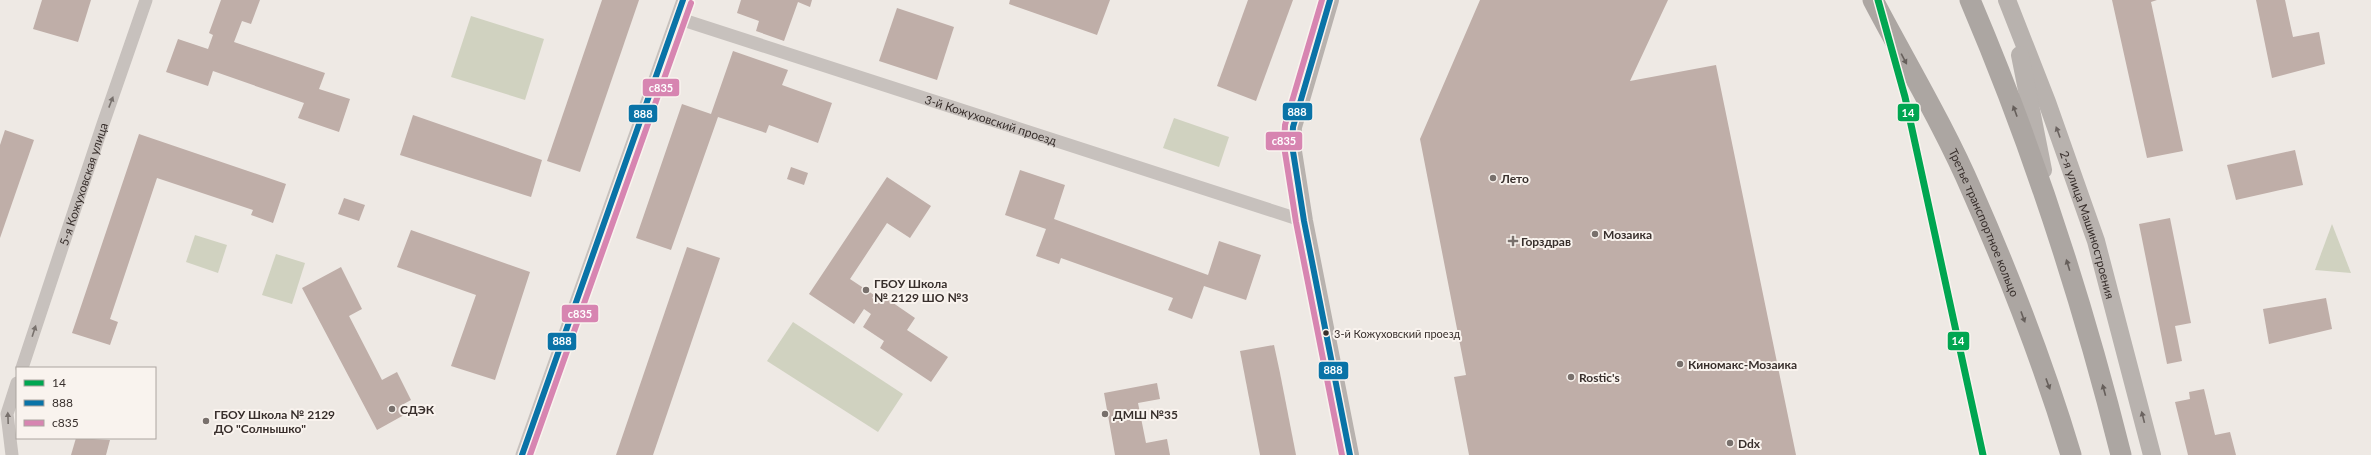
<svg xmlns="http://www.w3.org/2000/svg" width="2371" height="455" viewBox="0 0 2371 455" font-family="Lato,sans-serif">
	<style>
		.green { fill: #d0d2c0 }
		.building { fill: #bfaea8 }
		.lines { fill: none; stroke-linecap: round; stroke-linejoin: round }
		.street { stroke: #c7c1bd; stroke-width: 13 }
		.secondary { stroke: #b8b2ae; stroke-width: 18 }
		.primary { stroke: #aca6a2; stroke-width: 21 }
		.bus-1-casing { stroke: #f9f3ee; stroke-width: 9 }
		.bus-2-casing { stroke: #f9f3ee; stroke-width: 9 }
		.bus-1 { stroke: #0973a7; stroke-width: 6 }
		.bus-2 { stroke: #d785b1; stroke-width: 6 }
		.rail-1-casing { stroke: #f9f3ee; stroke-width: 10 }
		.rail-1 { stroke: #00a651; stroke-width: 7 }
		.oneway { fill: #665f5b }
		.oneway2 { fill: #78716d }
		.oneway3 { fill: #6b6360 }
		.poi-dot { fill: #78706c; stroke: #f9f3ee; stroke-width: 1.5 }
		.bus-dot { fill: #382f2c; stroke: #f9f3ee; stroke-width: 1.5 }
		.labels { text-anchor: middle; dominant-baseline: central; stroke-width: 4; stroke-linejoin: round; paint-order: stroke }
		.bus-label { font-size: 11px; fill: #382f2c; stroke: #f9f3ee; text-anchor: start }
		.street-label { font-size: 12px; fill: #382f2c; stroke: #f9f3ee }
		.poi-label { font-size: 12px; font-weight: bold; fill: #382f2c; stroke: #f9f3ee; text-anchor: start }
		.line-badge { stroke: #f9f3ee; stroke-width: 1.5 }
		.badge-label { font-size: 11px; text-anchor: middle; font-weight: bold; fill: #fff }
	</style>
	<rect width="100%" height="100%" fill="#eee9e4"/>
	<g class="green">
		<polygon points="471,16 544,39 525,100 451,77"/>
		<polygon points="1174,118 1229,137 1219,167 1163,148"/>
		<polygon points="2332,224 2351,273 2315,270"/>
		<polygon points="195,235 227,245 218,273 186,262"/>
		<polygon points="276,254 305,263 292,304 262,295"/>
		<polygon points="793,322 903,394 878,432 767,361"/>
	</g>
	<g class="building">
		<polygon points="42,0 91,0 78,42 33,29"/>
		<polygon points="221,0 260,0 251,24 242,21 234,42 325,73 319,89 350,99 339,132 298,118 304,103 213,71 208,86 166,72 178,39 208,49 213,35 209,33"/>
		<polygon points="602,0 639,0 580,172 547,161"/>
		<polygon points="741,0 812,0 810,7 798,2 784,41 756,31 759,21 737,13"/>
		<polygon points="1010,0 1110,0 1097,35 1009,4"/>
		<polygon points="1248,0 1293,0 1256,101 1217,86"/>
		<polygon points="1480,0 1668,0 1630,81 1716,65 1796,455 1469,455 1454,377 1466,375 1420,139"/>
		<polygon points="2112,0 2157,0 2151,2 2183,151 2147,158"/>
		<polygon points="2256,0 2285,0 2293,37 2319,32 2325,64 2272,78"/>
		<polygon points="897,8 954,27 937,80 879,61"/>
		<polygon points="733,51 788,70 782,85 832,103 818,143 769,125 766,133 718,117 671,250 636,238 682,104 711,114"/>
		<polygon points="413,115 542,160 531,197 400,155"/>
		<polygon points="5,130 34,140 0,238 0,145"/>
		<polygon points="139,134 286,184 273,223 251,215 253,210 157,178 110,319 118,322 110,345 72,333"/>
		<polygon points="2295,150 2303,185 2236,200 2227,165"/>
		<polygon points="791,167 808,173 804,185 787,179"/>
		<polygon points="1020,170 1065,185 1054,219 1208,275 1219,241 1261,255 1246,300 1204,286 1192,319 1168,310 1173,298 1061,258 1059,264 1036,256 1046,229 1005,215"/>
		<polygon points="887,177 931,206 910,238 887,223 850,279 874,295 872,298 879,303 883,296 915,318 907,330 948,357 931,382 880,348 884,341 863,327 871,314 864,309 854,324 809,294"/>
		<polygon points="344,198 365,205 359,221 338,214"/>
		<polygon points="2170,218 2191,323 2175,326 2182,361 2167,364 2139,224"/>
		<polygon points="411,230 530,272 495,380 451,366 476,295 397,267"/>
		<polygon points="687,247 720,258 653,455 616,455"/>
		<polygon points="341,267 362,309 349,316 382,380 397,372 411,400 400,406 404,415 377,430 302,288"/>
		<polygon points="2326,298 2332,329 2269,344 2263,309"/>
		<polygon points="1274,345 1280,373 1296,455 1260,455 1240,351"/>
		<polygon points="1157,383 1160,399 1138,403 1146,443 1167,439 1170,455 1115,455 1104,393"/>
		<polygon points="2204,389 2215,435 2230,432 2236,455 2188,455 2175,402 2190,399 2189,392"/>
		<polygon points="76,438 110,440 106,455 71,455"/>
	</g>
	<g class="lines">
		<g class="street">
			<path id="s1" d="M677,18L1304,221"/>
			<path id="s2" d="M22,368L103,124L146,0"/>
			<polyline points="12,455 7,414 17,383"/>
			<polyline points="522,455 683,0"/>
		</g>
		<g class="secondary">
			<polyline points="1330,0 1293,127 1292,145 1304,221 1350,455"/>
			<path id="s3" d="M2007,0L2047,102L2096,241L2152,455"/>
			<polyline points="2020,55 2043,170"/>
		</g>
		<g class="primary">
			<path id="s4" d="M1873,0C1906,63 1944,126 1972,191C2010,277 2044,365 2071,455"/>
			<path d="M1970,0C2033,148 2082,299 2121,455"/>
		</g>
		<g class="bus-1-casing">
			<g id="bus-1">
				<polyline points="1330,0 1293,127 1292,145 1304,221 1350,455"/>
				<polyline points="522,455 683,0"/>
			</g>
		</g>
		<g class="bus-2-casing">
			<g id="bus-2">
				<polyline points="1322,0 1285,125 1284,146 1296,222 1342,455"/>
				<polyline points="530,455 691,3"/>
			</g>
		</g>
		<use href="#bus-1" class="bus-1"/>
		<use href="#bus-2" class="bus-2"/>
		<g class="rail-1-casing">
			<polyline id="rail-1" points="1878,0 1905,97 1983,455"/>
		</g>
		<use href="#rail-1" class="rail-1"/>
	</g>
	<defs><path id="oneway-solid" d="M-6-.8H1V-3.2L6.5 0L1 3.2V.8H-6Z"/></defs>
	<g class="oneway">
		<use href="#oneway-solid" transform="translate(1904 59) rotate(62)"/>
		<use href="#oneway-solid" transform="translate(2015 111) rotate(-110)"/>
		<use href="#oneway-solid" transform="translate(2068 265) rotate(-107)"/>
		<use href="#oneway-solid" transform="translate(2023 317) rotate(70)"/>
		<use href="#oneway-solid" transform="translate(2048 384) rotate(70)"/>
		<use href="#oneway-solid" transform="translate(2104 390) rotate(-105)"/>
	</g>
	<g class="oneway2">
		<use href="#oneway-solid" transform="translate(111 102) rotate(-69)"/>
		<use href="#oneway-solid" transform="translate(34 331) rotate(-72)"/>
		<use href="#oneway-solid" transform="translate(8 418) rotate(-92)"/>
	</g>
	<g class="oneway3">
		<use href="#oneway-solid" transform="translate(2058 132) rotate(-110)"/>
		<use href="#oneway-solid" transform="translate(2143 417) rotate(-104)"/>
	</g>
	<g class="poi-dot">
		<circle cx="1493" cy="178" r="4"/>
		<circle cx="1595" cy="234" r="4"/>
		<path d="M1511 235h4v4h4v4h-4v4h-4v-4h-4v-4h4z"/>
		<circle cx="866" cy="290" r="4"/>
		<circle cx="1680" cy="364" r="4"/>
		<circle cx="1571" cy="377" r="4"/>
		<circle cx="392" cy="409" r="4"/>
		<circle cx="1105" cy="414" r="4"/>
		<circle cx="206" cy="421" r="4"/>
		<circle cx="1730" cy="443" r="4"/>
	</g>
	<circle class="bus-dot" cx="1326" cy="333" r="3.5"/>
	<g class="labels">
		<g class="bus-label">
			<text x="1334" y="333">3-й Кожуховский проезд</text>
		</g>
		<g class="street-label">
			<text stroke="none"><textPath href="#s1" startOffset="330">3-й Кожуховский проезд</textPath></text>
			<text stroke="none"><textPath href="#s2" startOffset="194">5-я Кожуховская улица</textPath></text>
			<text stroke="none"><textPath href="#s4" startOffset="249">Третье транспортное кольцо</textPath></text>
			<text stroke="none"><textPath href="#s3" startOffset="239">2-я улица Машиностроения</textPath></text>
		</g>
		<g class="poi-label">
			<text x="1501" y="178">Лето</text>
			<text x="1603" y="234">Мозаика</text>
			<text x="1521" y="241">Горздрав</text>
			<text x="874" y="283">ГБОУ Школа<tspan x="874" dy="14">№ 2129 ШО №3</tspan></text>
			<text x="1688" y="364">Киномакс-Мозаика</text>
			<text x="1579" y="377">Rostic's</text>
			<text x="400" y="409">СДЭК</text>
			<text x="214" y="414">ГБОУ Школа № 2129<tspan x="214" dy="14">ДО "Солнышко"</tspan></text>
			<text x="1113" y="414">ДМШ №35</text>
			<text x="1738" y="443">Ddx</text>
		</g>
	</g>
	<g class="line-badge">
		<rect x="642" y="78" width="38" height="19" rx="4" fill="#d785b1"/>
		<rect x="1282" y="102" width="31" height="19" rx="4" fill="#0973a7"/>
		<rect x="1897" y="103" width="23" height="19" rx="4" fill="#00a651"/>
		<rect x="628" y="104" width="30" height="19" rx="4" fill="#0973a7"/>
		<rect x="1265" y="131" width="38" height="20" rx="4" fill="#d785b1"/>
		<rect x="561" y="304" width="38" height="19" rx="4" fill="#d785b1"/>
		<rect x="1947" y="331" width="23" height="20" rx="4" fill="#00a651"/>
		<rect x="547" y="332" width="30" height="19" rx="4" fill="#0973a7"/>
		<rect x="1318" y="361" width="31" height="19" rx="4" fill="#0973a7"/>
	</g>
	<g class="badge-label">
		<text x="661" y="92">с835</text>
		<text x="1297" y="116">888</text>
		<text x="1908" y="117">14</text>
		<text x="643" y="118">888</text>
		<text x="1284" y="145">с835</text>
		<text x="580" y="318">с835</text>
		<text x="1958" y="345">14</text>
		<text x="562" y="345">888</text>
		<text x="1333" y="374">888</text>
	</g>
	<rect x="16" y="367" width="140" height="72" fill="#f9f3ee" stroke="#aca5a0"/>
	<rect x="24" y="380" width="20" height="6" fill="#00a651" stroke="#aca5a0"/>
	<text x="52" y="387" font-size="12" fill="#382f2c">14</text>
	<rect x="24" y="400" width="20" height="6" fill="#0973a7" stroke="#aca5a0"/>
	<text x="52" y="407" font-size="12" fill="#382f2c">888</text>
	<rect x="24" y="420" width="20" height="6" fill="#d785b1" stroke="#aca5a0"/>
	<text x="52" y="427" font-size="12" fill="#382f2c">с835</text>
</svg>
